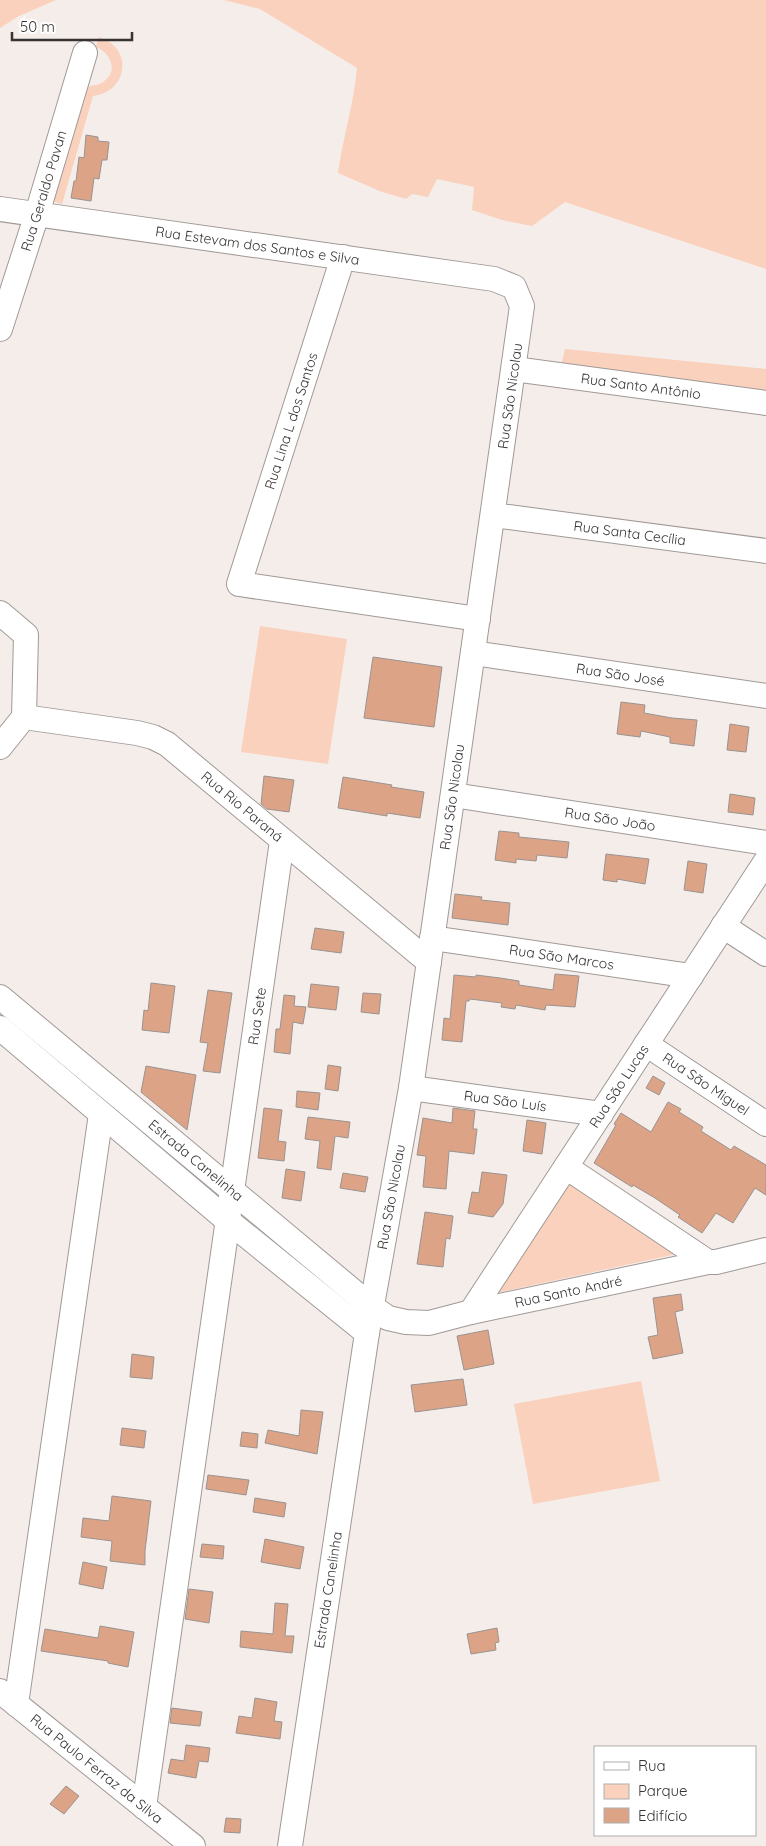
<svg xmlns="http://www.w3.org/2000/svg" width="766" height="1846" viewBox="0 0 766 1846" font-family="Quicksand,sans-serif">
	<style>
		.green { fill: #fad1bc }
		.building { fill: #dca386; stroke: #9a9390 }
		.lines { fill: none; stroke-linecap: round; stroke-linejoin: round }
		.minor-casing { stroke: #a09996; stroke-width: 26 }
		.minor { stroke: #fff; stroke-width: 24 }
		.labels { text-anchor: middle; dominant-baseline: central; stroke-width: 4.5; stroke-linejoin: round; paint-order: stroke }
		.street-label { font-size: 14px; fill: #363332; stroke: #fff }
	</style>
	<rect width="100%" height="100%" fill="#f5edea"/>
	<g class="green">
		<polygon points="0,0 56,0 17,17 0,28"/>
		<path d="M224,0H766V269L565,202L532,226L502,220L472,210L474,187L437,179L428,197L412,194L406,199L382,192L338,173C343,137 354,103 357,68L260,9Z"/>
		<path d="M99,37C134,48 128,92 93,96L62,204L52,201L83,89C90,85 97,86 103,82C119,72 111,53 96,47Z"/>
		<polygon points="565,349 766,369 766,393 561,366"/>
		<polygon points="260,626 347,639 328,764 241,752"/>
		<polygon points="570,1178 681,1253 492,1294"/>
		<polygon points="641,1381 660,1481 533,1504 514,1404"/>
	</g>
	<g class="building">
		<polygon points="86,135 98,137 98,141 109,142 107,160 102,160 99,179 94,178 91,201 71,198 74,181 76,181 79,157 84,158"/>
		<polygon points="373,657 442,667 434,727 364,718"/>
		<polygon points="621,702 645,705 644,713 672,718 697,720 694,746 670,743 670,737 641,731 640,737 617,734"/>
		<polygon points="730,724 749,727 746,752 727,750"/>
		<polygon points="264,776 294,780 289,812 267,809 261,804"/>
		<polygon points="343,777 392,785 391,787 424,792 420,818 387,813 387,816 338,808"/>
		<polygon points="730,794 755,798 753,815 728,812"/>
		<polygon points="499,831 519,833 519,837 569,842 567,858 537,855 536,861 516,859 516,863 495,860"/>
		<polygon points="606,854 649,859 645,884 617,879 617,882 603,880"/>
		<polygon points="688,861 707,864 703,893 684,890"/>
		<polygon points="455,894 482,897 481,900 510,903 508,925 452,918"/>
		<polygon points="315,928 344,932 341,953 311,949"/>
		<polygon points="555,974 579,976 575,1007 546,1005 545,1010 516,1005 515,1009 501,1007 502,1003 470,999 469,1001 466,1001 462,1042 442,1040 444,1018 450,1019 454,975 476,977 476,975 500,978 519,981 519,985 553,990"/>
		<polygon points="151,983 175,986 169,1033 142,1030 144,1010 148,1011"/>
		<polygon points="311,984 339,987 336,1010 308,1007"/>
		<polygon points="208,990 232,993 220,1073 203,1071 208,1043 200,1042"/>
		<polygon points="363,993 381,994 379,1014 361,1012"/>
		<polygon points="284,995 295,996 294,1006 306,1007 303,1024 293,1022 290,1054 274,1052 276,1029 280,1029"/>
		<polygon points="328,1065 341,1067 338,1091 325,1089"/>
		<polygon points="146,1066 196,1075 187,1130 141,1092"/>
		<polygon points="653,1076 665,1083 659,1095 646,1088"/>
		<polygon points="297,1091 320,1093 318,1110 296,1107"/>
		<polygon points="668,1102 681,1109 679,1112 703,1127 701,1131 731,1150 734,1146 766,1165 766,1195 755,1188 733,1223 716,1213 702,1233 678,1217 680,1215 655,1198 633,1185 632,1187 594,1163 616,1125 614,1124 621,1113 651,1132"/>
		<polygon points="264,1108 282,1110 278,1141 286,1142 284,1161 258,1158"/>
		<polygon points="453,1108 475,1111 473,1129 477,1129 474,1154 449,1151 446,1189 423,1187 426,1156 417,1155 423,1118 452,1123"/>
		<polygon points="308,1117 350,1122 348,1138 335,1136 331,1170 317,1168 320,1141 305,1139"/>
		<polygon points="527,1120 546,1123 542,1154 523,1151"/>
		<polygon points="286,1169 305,1172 301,1201 282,1198"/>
		<polygon points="482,1172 507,1175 503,1204 493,1217 468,1213 472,1192 479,1193"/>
		<polygon points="343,1173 368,1177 365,1192 340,1188"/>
		<polygon points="425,1212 453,1216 450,1239 446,1238 443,1267 417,1264"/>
		<polygon points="681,1294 683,1310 675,1312 683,1353 653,1359 648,1337 658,1335 653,1298"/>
		<polygon points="488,1330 494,1364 464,1370 457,1336"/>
		<polygon points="132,1354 154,1357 152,1379 130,1377"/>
		<polygon points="463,1379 467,1405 415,1412 411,1385"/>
		<polygon points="301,1410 323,1412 317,1454 265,1443 268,1430 299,1436"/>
		<polygon points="122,1428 146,1431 144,1448 120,1445"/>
		<polygon points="242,1432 258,1434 257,1448 240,1446"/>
		<polygon points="208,1475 249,1480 246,1495 206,1489"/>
		<polygon points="112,1496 151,1501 145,1551 145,1565 110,1561 112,1541 81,1537 83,1518 109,1521"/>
		<polygon points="255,1498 286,1503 284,1517 253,1512"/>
		<polygon points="265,1539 304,1547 300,1569 261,1562"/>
		<polygon points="202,1544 224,1546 223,1559 200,1557"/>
		<polygon points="83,1562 107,1567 103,1589 79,1584"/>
		<polygon points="189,1589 213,1592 209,1623 185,1619"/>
		<polygon points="275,1603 288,1604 285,1636 294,1636 292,1653 240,1647 241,1631 273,1634"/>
		<polygon points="100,1626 134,1632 128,1667 108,1663 108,1661 41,1651 45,1629 98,1638"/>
		<polygon points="497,1628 499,1642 495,1643 496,1650 471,1654 467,1634"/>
		<polygon points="255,1698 277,1702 274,1721 282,1722 280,1739 236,1733 239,1716 252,1718"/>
		<polygon points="172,1708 202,1712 200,1726 170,1723"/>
		<polygon points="186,1745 210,1748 208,1762 199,1761 196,1778 168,1773 171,1759 184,1761"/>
		<polygon points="66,1786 79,1796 64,1814 50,1804"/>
		<polygon points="226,1818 241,1819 240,1833 224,1832"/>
	</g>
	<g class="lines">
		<g class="minor-casing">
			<g id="minor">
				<path id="s1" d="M0,209L494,279L514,287L522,306L411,1088L367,1333L290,1846"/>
				<polyline points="343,257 239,584 478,619"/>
				<path id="s2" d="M0,329L37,214L85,53"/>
				<path id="s3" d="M514,369L766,403"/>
				<path id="s4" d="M493,515L766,551"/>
				<polyline points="0,613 26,635 24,717 0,747"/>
				<path id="s5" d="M473,653L766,696"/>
				<path id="s6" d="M24,717L137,733L153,737L167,744L429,962"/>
				<path id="s7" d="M453,795L766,843"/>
				<polyline points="723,926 766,954"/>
				<path id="s8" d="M432,938L691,976"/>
				<path id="s9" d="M0,997L372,1307L388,1318L406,1322L429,1323L471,1312L708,1262H716L766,1250"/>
				<polyline points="0,1028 227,1220 367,1333"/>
				<path id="s10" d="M646,1044L766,1124"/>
				<path id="s11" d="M411,1088L601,1114"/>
				<polyline points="566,1167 708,1262"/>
				<path id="s12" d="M471,1312L766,861"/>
				<path id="s13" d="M0,1691L193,1846"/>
				<polyline points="16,1704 101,1114"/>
				<path id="s14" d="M144,1807L282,841"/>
			</g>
		</g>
		<use href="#minor" class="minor"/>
	</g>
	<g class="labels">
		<g class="street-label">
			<text stroke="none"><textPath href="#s2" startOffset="145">Rua Geraldo Pavan</textPath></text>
			<text stroke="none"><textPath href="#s1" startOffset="260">Rua Estevam dos Santos e Silva</textPath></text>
			<text stroke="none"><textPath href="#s3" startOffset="128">Rua Santo Antônio</textPath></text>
			<text transform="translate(510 396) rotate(-82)">Rua São Nicolau</text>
			<text transform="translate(291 421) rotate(-72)">Rua Lina L dos Santos</text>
			<text stroke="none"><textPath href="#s4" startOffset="138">Rua Santa Cecília</textPath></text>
			<text stroke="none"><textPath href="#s5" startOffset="149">Rua São José</textPath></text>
			<text transform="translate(452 797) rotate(-82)">Rua São Nicolau</text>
			<text stroke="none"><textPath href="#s6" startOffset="244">Rua Rio Paraná</textPath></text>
			<text stroke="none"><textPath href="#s7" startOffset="159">Rua São João</textPath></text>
			<text stroke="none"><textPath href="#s8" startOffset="131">Rua São Marcos</textPath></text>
			<text stroke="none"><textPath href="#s14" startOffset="799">Rua Sete</textPath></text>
			<text stroke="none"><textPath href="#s10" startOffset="72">Rua São Miguel</textPath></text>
			<text stroke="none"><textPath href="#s12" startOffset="270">Rua São Lucas</textPath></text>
			<text stroke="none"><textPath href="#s11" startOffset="95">Rua São Luís</textPath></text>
			<text stroke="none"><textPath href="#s9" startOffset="255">Estrada Canelinha</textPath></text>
			<text transform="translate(391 1197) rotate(-80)">Rua São Nicolau</text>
			<text stroke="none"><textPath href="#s9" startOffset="688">Rua Santo André</textPath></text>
			<text transform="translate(328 1590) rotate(-81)">Estrada Canelinha</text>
			<text stroke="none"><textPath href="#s13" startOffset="124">Rua Paulo Ferraz da Silva</textPath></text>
		</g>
	</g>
	<rect x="594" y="1746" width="162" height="90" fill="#ffffff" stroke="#afadad"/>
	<rect x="604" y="1762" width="25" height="8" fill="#ffffff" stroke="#afadad"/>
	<text x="638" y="1771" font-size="15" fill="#363332">Rua</text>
	<rect x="604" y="1784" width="25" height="15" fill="#fad1bc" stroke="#afadad"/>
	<text x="638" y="1796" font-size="15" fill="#363332">Parque</text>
	<rect x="604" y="1808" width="25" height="15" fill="#dca386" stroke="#afadad"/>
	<text x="638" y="1821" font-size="15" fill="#363332">Edifício</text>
	<path d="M12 32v8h120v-8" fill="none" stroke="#363332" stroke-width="2.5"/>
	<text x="20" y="32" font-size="15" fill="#363332" stroke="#ffffff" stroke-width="4" paint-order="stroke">50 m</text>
</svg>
